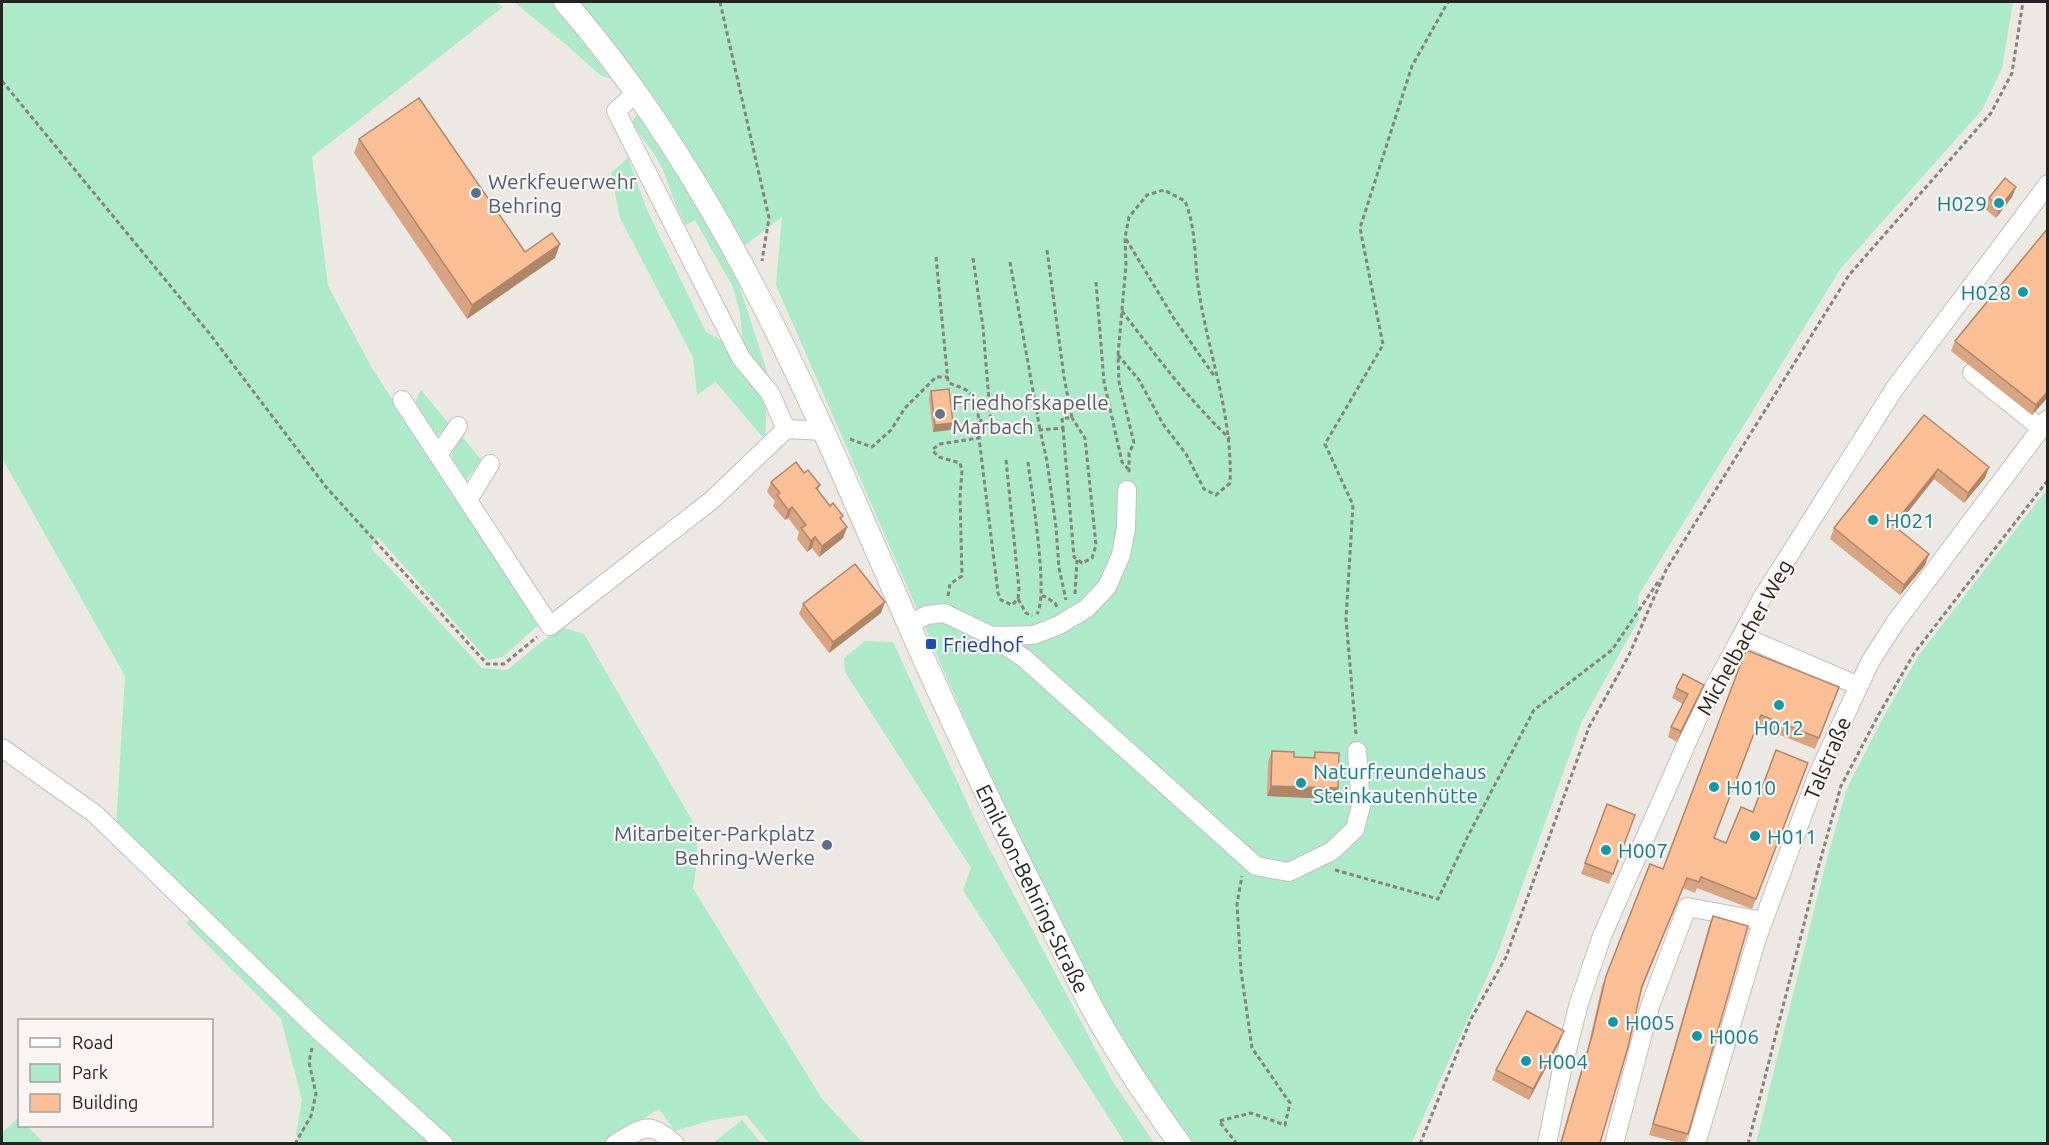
<svg xmlns="http://www.w3.org/2000/svg" width="2049" height="1145" viewBox="0 0 2049 1145" font-family="Ubuntu,sans-serif">
	<style>
		.green { fill: #aceaca }
		.lines { fill: none; stroke-linecap: round; stroke-linejoin: round }
		.minor-casing { stroke: #c3c0bc; stroke-width: 20 }
		.major-casing { stroke: #c3c0bc; stroke-width: 24 }
		.path { stroke: #868381; stroke-width: 3; stroke-dasharray: 4.5 3; stroke-linecap: butt }
		.minor { stroke: #fff; stroke-width: 18 }
		.major { stroke: #fff; stroke-width: 22 }
		.wall { fill: #d8a481 }
		.shaded-wall { fill: #b08669 }
		.building { fill: #fbbf96; stroke: #b08669; stroke-width: 1.5 }
		.service-dot { fill: #5c6f8a; stroke: #f9f5f2; stroke-width: 2 }
		.culture-dot { fill: #0f9aa8; stroke: #f9f5f2; stroke-width: 2 }
		.worship-dot { fill: #6b7280; stroke: #f9f5f2; stroke-width: 2 }
		.transit-dot { fill: #1a4fb4; stroke: #f9f5f2; stroke-width: 2 }
		.labels { text-anchor: middle; dominant-baseline: central; stroke-width: 4.5; stroke-linejoin: round; paint-order: stroke }
		.service-label { font-size: 21px; fill: #4e5e75; stroke: #f9f5f2; text-anchor: start }
		.culture-label { font-size: 21px; fill: #0d838f; stroke: #f9f5f2; text-anchor: start }
		.worship-label { font-size: 21px; fill: #5b616d; stroke: #f9f5f2; text-anchor: start }
		.street-label { font-size: 21px; fill: #252322; stroke: #f9f5f2 }
		.transit-label { font-size: 21px; fill: #164399; stroke: #f9f5f2; text-anchor: start }
	</style>
	<rect width="100%" height="100%" fill="#ece8e4"/>
	<g class="green">
		<polygon points="2,2 496,2 503,7 312,157 328,286 372,368 538,625 503,657 488,660 378,537 371,548 482,668 507,670 560,627 584,634 697,829 697,862 693,888 822,1099 860,1140 866,1143 769,1143 746,1115 712,1120 675,1131 659,1109 604,1143 299,1143 296,1134 302,1100 281,1019 186,923 194,915 116,827 125,676 2,458"/>
		<polygon points="514,2 2013,2 2002,68 1982,110 1841,268 1638,596 1639,619 1582,721 1497,955 1411,1144 1187,1143 1167,1118 1041,894 776,285 782,217 744,246 645,86 589,21 578,36 611,79 600,75 569,47"/>
		<path d="M638,114L729,254L773,390L744,354L740,313L733,287L695,220L686,225C674,206 670,184 660,164C652,149 640,137 632,121Z"/>
		<polygon points="628,158 647,210 706,332 726,343 767,397 765,440 716,382 697,395 693,357 620,218 611,173"/>
		<path d="M421,390L450,425L437,436C430,431 419,419 416,409C414,403 418,396 421,390Z"/>
		<path d="M461,435L481,460L467,479L459,477C448,462 451,450 461,435Z"/>
		<polygon points="2047,489 2047,1143 1756,1143 1825,866 1847,788 1884,716 1919,655"/>
		<polygon points="865,641 893,642 981,833 1113,1082 1154,1143 1125,1143 963,890 971,868 845,672 844,658"/>
		<polygon points="19,1117 20,1126 27,1126 44,1143 2,1143 2,1133"/>
		<polygon points="742,1120 761,1143 713,1143"/>
	</g>
	<g class="lines">
		<g class="minor-casing">
			<g id="minor">
				<polyline points="636,93 616,111 741,358 770,393 786,429"/>
				<polyline points="1972,373 2041,428"/>
				<polyline points="402,400 550,626 712,500 786,429 825,431"/>
				<polyline points="438,455 458,426"/>
				<polyline points="468,500 490,464"/>
				<polyline points="909,624 927,615 944,613 992,636 1025,659 1256,866 1289,872 1332,851 1355,829 1361,806 1357,751"/>
				<polyline points="992,636 1034,635 1059,625 1087,608 1107,587 1121,555 1126,528 1127,490"/>
				<polyline points="1742,636 1859,686"/>
				<polyline points="2,748 95,814 317,1029 444,1144"/>
				<path d="M615,1144C643,1128 648,1119 675,1144"/>
				<polyline points="1547,1144 1561,1074 1579,1003 1602,936 1700,713 1762,598 1895,388 2048,184"/>
				<polyline points="1614,1144 1650,1006 1687,907 1763,921"/>
				<polyline points="1696,1144 1757,938 1818,774 1870,662 1895,623 2048,419"/>
			</g>
		</g>
		<g class="major-casing">
			<g id="major">
				<path id="s1" d="M565,2C722,182 813,406 908,623C948,714 991,805 1036,895C1054,932 1072,969 1091,1006C1117,1054 1148,1100 1180,1144"/>
			</g>
		</g>
		<g class="path">
			<polyline points="720,2 769,218 762,261"/>
			<polyline points="2,81 209,333 326,487 487,664 504,664 537,637"/>
			<polyline points="1126,239 1173,317 1215,377"/>
			<polyline points="1047,250 1064,377 1072,418 1062,418 1063,428 1040,430 1047,461 1056,527 1059,568 1066,600"/>
			<path d="M936,257L948,382C954,386 960,386 966,390C980,399 979,424 979,438"/>
			<polyline points="973,258 983,327 991,425 988,427 985,426 980,419"/>
			<polyline points="1010,262 1040,430"/>
			<polyline points="1096,282 1104,382 1122,462 1128,469"/>
			<path d="M1122,311C1156,356 1189,400 1230,439"/>
			<path d="M1118,355L1139,380L1163,424L1186,454L1204,489L1216,495L1230,483C1233,417 1209,356 1199,292C1194,262 1197,230 1185,201L1164,190L1147,195L1129,217L1125,238L1126,265L1118,355L1119,382L1134,443L1129,453V474"/>
			<polyline points="1063,428 1074,557 1082,563 1092,558 1096,545 1085,438 1072,418"/>
			<polyline points="850,439 872,447 891,430 905,408 936,377 948,377"/>
			<path d="M1028,462C1031,489 1049,595 1037,614"/>
			<polyline points="1075,594 1077,560"/>
			<polyline points="948,596 950,584 962,576 960,497 962,471 960,463 939,457 933,451 933,449 940,444 979,438 998,593 1001,600 1012,605 1018,599 1019,589 1006,460"/>
			<polyline points="1042,597 1044,596 1055,603 1057,607"/>
			<polyline points="1018,599 1026,613 1032,616"/>
			<polyline points="1356,734 1346,619 1353,505 1325,444 1383,345 1360,228 1412,66 1448,2"/>
			<polyline points="1335,870 1438,899 1467,838 1534,710 1612,650 1660,579"/>
			<polyline points="295,1144 311,1116 316,1094 309,1062 312,1048"/>
			<polyline points="1237,1144 1219,1121 1251,1113 1285,1125 1290,1103 1252,1048 1241,971 1237,904 1242,876"/>
			<polyline points="1420,1144 1471,1019 1506,957 1589,727 1629,655 1666,570 1849,275 1991,113 2012,73 2023,2"/>
			<polyline points="1748,1144 1819,865 1841,786 1879,714 1915,652 2048,480"/>
		</g>
		<use href="#minor" class="minor"/>
		<use href="#major" class="major"/>
	</g>
	<g class="wall">
		<polygon points="359,139 525,252 555,258 467,319 354,153"/>
		<polygon points="2012,197 1996,218 1985,209 1989,198"/>
		<polygon points="2048,228 2048,397 2032,415 1951,351 1955,341"/>
		<polygon points="931,391 953,423 950,430 933,432 929,399"/>
		<polygon points="1924,415 1985,478 1964,503 1934,479 1895,527 1925,565 1900,595 1830,539 1834,528"/>
		<polygon points="804,473 820,485 818,490 830,506 843,516 841,520 847,527 843,538 819,557 812,548 807,552 797,539 799,532 788,518 785,520 773,506 775,501 767,492 771,482"/>
		<polygon points="803,604 881,613 829,653 799,614"/>
		<polygon points="1746,650 1839,687 1815,749 1757,726 1714,839 1726,843 1753,812 1808,763 1752,909 1697,888 1695,893 1683,888 1642,989 1600,1143 1560,1143 1588,1047 1602,986 1606,976 1663,869"/>
		<polygon points="1704,685 1700,695 1677,742 1668,737 1671,727 1683,704 1672,698 1676,688"/>
		<polygon points="1272,751 1294,757 1313,758 1315,752 1338,788 1334,799 1267,796 1268,762"/>
		<polygon points="1607,804 1635,815 1609,884 1581,874"/>
		<polygon points="1713,916 1688,1134 1685,1143 1679,1143 1649,1135 1709,926"/>
		<polygon points="1560,1041 1529,1100 1492,1080 1496,1070"/>
	</g>
	<g class="shaded-wall">
		<polygon points="2016,187 2012,197 1996,218 2000,207"/>
		<polygon points="560,244 555,258 467,319 472,305"/>
		<polygon points="2048,391 2048,397 2032,415 2036,405"/>
		<polygon points="953,423 950,430 933,432 935,425"/>
		<polygon points="1989,467 1985,478 1964,503 1968,493"/>
		<polygon points="1938,469 1934,479 1889,536 1893,525"/>
		<polygon points="792,507 788,518 785,520 788,510"/>
		<polygon points="847,527 843,538 819,557 822,546"/>
		<polygon points="815,537 812,548 807,552 811,541"/>
		<polygon points="1929,554 1925,565 1900,595 1904,585"/>
		<polygon points="885,602 881,613 829,653 833,642"/>
		<polygon points="1704,685 1700,695 1677,742 1681,731"/>
		<polygon points="1271,786 1338,788 1334,799 1267,796"/>
		<polygon points="1564,1031 1560,1041 1529,1100 1533,1089"/>
	</g>
	<g class="building">
		<polygon points="419,98 525,252 552,233 560,244 472,305 359,139"/>
		<polygon points="2005,178 2016,187 2000,207 1989,198"/>
		<polygon points="2048,228 2048,391 2036,405 1955,341"/>
		<polygon points="949,389 953,423 935,425 931,391"/>
		<polygon points="1924,415 1989,467 1968,493 1938,469 1893,525 1929,554 1904,585 1834,528"/>
		<polygon points="796,462 804,473 808,470 820,485 816,488 830,506 833,503 843,516 840,518 847,527 822,546 815,537 811,541 801,528 806,525 792,507 788,510 777,495 780,493 771,482"/>
		<polygon points="855,564 885,602 833,642 803,604"/>
		<polygon points="1746,650 1839,687 1819,738 1761,715 1714,838 1726,843 1741,807 1753,812 1776,750 1808,763 1756,899 1701,877 1699,882 1687,878 1642,986 1628,1047 1600,1143 1561,1143 1592,1036 1606,976 1650,864 1663,869"/>
		<polygon points="1683,674 1704,685 1681,731 1671,727 1688,694 1676,688"/>
		<polygon points="1272,751 1294,752 1294,757 1315,758 1315,752 1339,753 1338,788 1271,786"/>
		<polygon points="1607,804 1635,815 1613,874 1585,863"/>
		<polygon points="1713,916 1748,926 1688,1134 1653,1124"/>
		<polygon points="1527,1011 1564,1031 1533,1089 1496,1070"/>
	</g>
	<g class="service-dot">
		<circle cx="476" cy="193" r="6"/>
		<circle cx="827" cy="845" r="6"/>
	</g>
	<g class="culture-dot">
		<circle cx="1999" cy="203" r="6"/>
		<circle cx="2023" cy="292" r="6"/>
		<circle cx="1873" cy="520" r="6"/>
		<circle cx="1779" cy="705" r="6"/>
		<circle cx="1301" cy="783" r="6"/>
		<circle cx="1714" cy="787" r="6"/>
		<circle cx="1755" cy="836" r="6"/>
		<circle cx="1606" cy="850" r="6"/>
		<circle cx="1613" cy="1022" r="6"/>
		<circle cx="1697" cy="1036" r="6"/>
		<circle cx="1526" cy="1061" r="6"/>
	</g>
	<circle class="worship-dot" cx="940" cy="414" r="6"/>
	<rect class="transit-dot" x="925" y="638" width="12" height="12" rx="3"/>
	<g class="labels">
		<g class="service-label">
			<text x="488" y="181">Werkfeuerwehr<tspan x="488" dy="24">Behring</tspan></text>
			<text x="815" y="833" text-anchor="end">Mitarbeiter-Parkplatz<tspan x="815" dy="24">Behring-Werke</tspan></text>
		</g>
		<g class="culture-label">
			<text x="1987" y="203" text-anchor="end">H029</text>
			<text x="2011" y="292" text-anchor="end">H028</text>
			<text x="1885" y="520">H021</text>
			<text x="1779" y="727" text-anchor="middle">H012</text>
			<text x="1313" y="771">Naturfreundehaus<tspan x="1313" dy="24">Steinkautenhütte</tspan></text>
			<text x="1726" y="787">H010</text>
			<text x="1767" y="836">H011</text>
			<text x="1618" y="850">H007</text>
			<text x="1625" y="1022">H005</text>
			<text x="1709" y="1036">H006</text>
			<text x="1538" y="1061">H004</text>
		</g>
		<g class="worship-label">
			<text x="952" y="402">Friedhofskapelle<tspan x="952" dy="24">Marbach</tspan></text>
		</g>
		<g class="street-label">
			<text transform="translate(1744 637) rotate(-61)">Michelbacher Weg</text>
			<text transform="translate(1827 758) rotate(-67)">Talstraße</text>
			<text stroke="none"><textPath href="#s1" startOffset="1006">Emil-von-Behring-Straße</textPath></text>
		</g>
		<g class="transit-label">
			<text x="943" y="644">Friedhof</text>
		</g>
	</g>
	<rect width="2049" height="1145" fill="none" stroke="#252322" stroke-width="6"/>
	<rect x="18" y="1019" width="195" height="108" fill="#f9f5f2" stroke="#a4a19f" stroke-width="1.5"/>
	<rect x="30" y="1038" width="30" height="9" fill="#ffffff" stroke="#a4a19f" stroke-width="1.5"/>
	<text x="72" y="1049" font-size="18" fill="#252322">Road</text>
	<rect x="30" y="1064" width="30" height="18" fill="#aceaca" stroke="#a4a19f" stroke-width="1.5"/>
	<text x="72" y="1079" font-size="18" fill="#252322">Park</text>
	<rect x="30" y="1094" width="30" height="18" fill="#fbbf96" stroke="#a4a19f" stroke-width="1.5"/>
	<text x="72" y="1109" font-size="18" fill="#252322">Building</text>
</svg>
